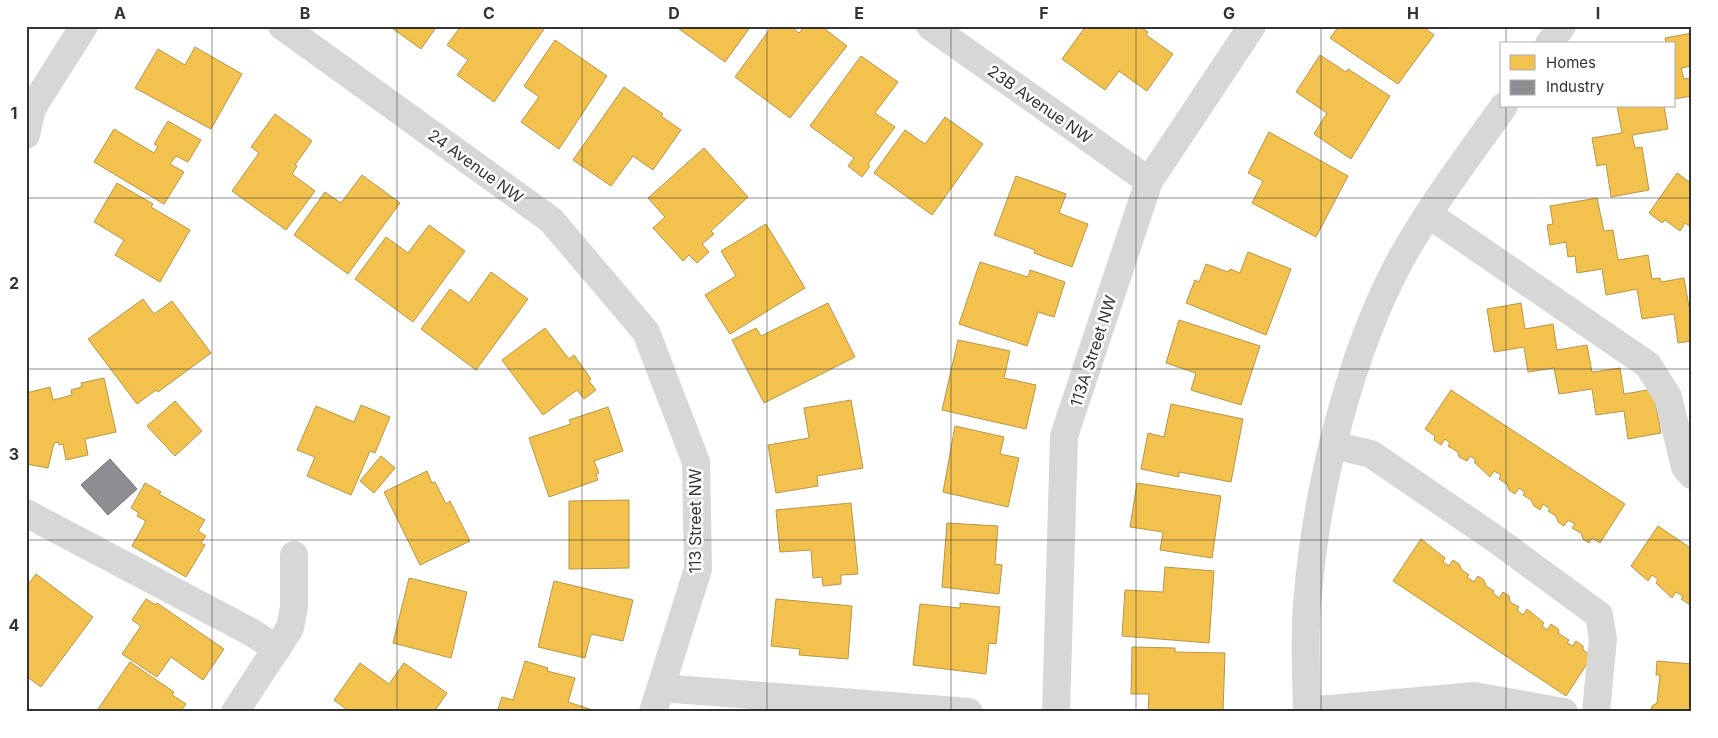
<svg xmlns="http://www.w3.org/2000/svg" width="1718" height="738" viewBox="0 0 1718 738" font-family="Inter,sans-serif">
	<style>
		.homes { fill: #f2c14e; stroke: #b99646 }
		.industry { fill: #8d8d92; stroke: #727276 }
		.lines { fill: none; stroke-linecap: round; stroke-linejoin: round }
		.minor { stroke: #d7d7d7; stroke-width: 28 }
		.grid { fill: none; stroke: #333; stroke-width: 1; stroke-opacity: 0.55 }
		.labels { text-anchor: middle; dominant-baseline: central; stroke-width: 5; stroke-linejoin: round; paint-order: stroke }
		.street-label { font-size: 16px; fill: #333; stroke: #fff }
		.neatline { fill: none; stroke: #333; stroke-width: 2 }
		.grid-label { font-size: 16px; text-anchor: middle; font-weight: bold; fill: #333 }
	</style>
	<rect width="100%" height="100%" fill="#fff"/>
	<g class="homes">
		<polygon points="389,26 437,26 421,49"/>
		<polygon points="461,26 546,26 494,102 457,75 468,60 447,45"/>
		<polygon points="675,26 751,26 725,62"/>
		<polygon points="772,26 790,26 799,33 805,26 821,26 847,46 790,118 735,77"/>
		<polygon points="1086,26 1139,26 1148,32 1146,35 1173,54 1147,91 1119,71 1105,90 1062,59"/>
		<polygon points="1339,26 1422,26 1434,35 1398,84 1330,38"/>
		<polygon points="1692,33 1692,66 1681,68 1684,79 1691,78 1692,96 1674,99 1674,44 1666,44 1665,38"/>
		<polygon points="555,40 607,76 559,149 521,122 539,97 524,86"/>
		<polygon points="195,47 242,74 211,129 135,88 158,49 185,65"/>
		<polygon points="1320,55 1346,72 1348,69 1390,96 1351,159 1314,134 1327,113 1296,92"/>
		<polygon points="861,56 898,82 875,113 895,127 868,164 870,166 862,177 848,166 854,158 810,126"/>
		<polygon points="624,87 663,114 661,116 681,130 653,170 633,156 611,186 573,160"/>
		<polygon points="1617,106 1664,106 1668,129 1632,135 1635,148 1642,147 1649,190 1611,197 1606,164 1597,166 1592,138 1622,133"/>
		<polygon points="275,114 312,141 295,165 297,166 292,174 315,191 286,230 232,191 259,153 251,147"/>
		<polygon points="945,117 983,144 932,215 874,173 905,130 925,144"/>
		<polygon points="168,121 201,140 188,162 176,156 170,164 184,172 164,204 94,162 114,129 154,153 158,146 154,144"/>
		<polygon points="1269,132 1348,176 1316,237 1252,203 1263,181 1248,173"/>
		<polygon points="704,148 748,197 711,231 714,234 702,244 709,252 697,263 689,255 683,261 653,228 665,217 648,198"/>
		<polygon points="1677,173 1692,184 1692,228 1685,223 1680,231 1665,220 1662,223 1649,213"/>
		<polygon points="362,175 400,203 348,274 294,235 325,192 341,203"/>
		<polygon points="1016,176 1066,194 1059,213 1088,224 1072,267 1034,253 1035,250 994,235"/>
		<polygon points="117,183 153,204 151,207 190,230 160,282 115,255 124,240 94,222"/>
		<polygon points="1597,198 1604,231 1613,230 1618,260 1648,255 1652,279 1660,278 1661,282 1684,278 1689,307 1692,306 1692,341 1678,343 1674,314 1642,319 1637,289 1606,295 1602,269 1577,273 1575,256 1568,257 1566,242 1550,245 1547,225 1553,224 1550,206"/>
		<polygon points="766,224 805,288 730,334 705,295 736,276 721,251"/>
		<polygon points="429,225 465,251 413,322 355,279 386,237 408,253"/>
		<polygon points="1248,252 1291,269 1266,335 1186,303 1195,280 1199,282 1206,264 1228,272 1230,269 1240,273"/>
		<polygon points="980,262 1028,277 1030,270 1065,282 1054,317 1038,312 1027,346 959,324"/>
		<polygon points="491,272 528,299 476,370 421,329 450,289 469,303"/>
		<polygon points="143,299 154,314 172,301 211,353 158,392 156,390 137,404 88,339"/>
		<polygon points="828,303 855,357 764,403 732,340 756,328 761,336"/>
		<polygon points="1521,303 1525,329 1553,324 1557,350 1587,345 1592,372 1620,368 1624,394 1653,389 1661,433 1628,439 1624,411 1596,415 1592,389 1559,394 1554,368 1528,372 1524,347 1494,352 1487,309"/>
		<polygon points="1179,320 1260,346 1241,405 1191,390 1196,373 1166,363"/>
		<polygon points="545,328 569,359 574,355 591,379 589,381 596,390 584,399 577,390 543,415 502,360"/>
		<polygon points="958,340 1010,351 1004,378 1036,385 1026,429 942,410"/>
		<polygon points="104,378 116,432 85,439 88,455 66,460 63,444 59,445 59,442 54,443 48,468 26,464 26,393 50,387 53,400 72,395 71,390 82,387 81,383"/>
		<polygon points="1451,390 1625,504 1600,543 1592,538 1589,543 1583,539 1581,533 1572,528 1575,524 1568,520 1564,526 1558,522 1556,516 1548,511 1550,509 1543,504 1540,510 1534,506 1531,500 1523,495 1525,492 1519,488 1515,494 1509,490 1507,484 1499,479 1501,475 1494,471 1490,477 1474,462 1476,460 1470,456 1467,461 1459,457 1458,452 1448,446 1450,443 1445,439 1441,445 1434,440 1435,436 1425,429"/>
		<polygon points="851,400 863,468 817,476 818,486 776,493 768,445 809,438 804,408"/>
		<polygon points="175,401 202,431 175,456 147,426"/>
		<polygon points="1171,404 1243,419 1231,482 1179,472 1179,477 1141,469 1148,433 1164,437"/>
		<polygon points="361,405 390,417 375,453 370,451 351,495 307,476 315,457 297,450 316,406 354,422"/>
		<polygon points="608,407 623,451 594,461 599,473 596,474 598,480 549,497 529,438 571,424 569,420"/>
		<polygon points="955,426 1004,437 1000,454 1019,458 1008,507 943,492"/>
		<polygon points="381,456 395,468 374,493 360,481"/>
		<polygon points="427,471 432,483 435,482 446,504 450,501 470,541 420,565 384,492"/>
		<polygon points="145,483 161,492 159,494 205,520 198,531 206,536 201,543 205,545 186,577 132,546 146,521 137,516 139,513 131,508"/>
		<polygon points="1137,483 1221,496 1212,558 1160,550 1163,532 1130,527"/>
		<polygon points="629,500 629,568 569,569 569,501"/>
		<polygon points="851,503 858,574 841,575 841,584 823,586 822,577 813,578 811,550 780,552 776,510"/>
		<polygon points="947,523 998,526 995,564 1002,565 999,594 942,587"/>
		<polygon points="1658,526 1692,549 1692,610 1689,604 1681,599 1683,596 1676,592 1672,598 1656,583 1658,579 1652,575 1648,581 1631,566"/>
		<polygon points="1421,539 1445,558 1443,562 1449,566 1453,560 1459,564 1462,570 1469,575 1467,577 1474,582 1478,576 1484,580 1486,586 1494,591 1493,593 1499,598 1503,592 1509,596 1510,602 1519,607 1517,610 1523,615 1527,609 1544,623 1542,626 1547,630 1551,624 1558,629 1559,634 1569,640 1567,643 1573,646 1576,641 1583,646 1583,650 1592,656 1566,696 1393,581"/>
		<polygon points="1165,567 1214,571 1209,643 1122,636 1125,590 1163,592"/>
		<polygon points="36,574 93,617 41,687 26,676 26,631 28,628 26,627 26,587"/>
		<polygon points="409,578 467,592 451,658 393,643"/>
		<polygon points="554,581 633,600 623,641 591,634 585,658 538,647"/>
		<polygon points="146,599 156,605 157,603 224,649 203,680 171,657 157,677 122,654 141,626 132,620"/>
		<polygon points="776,599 852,606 848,659 799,655 800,649 771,646"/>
		<polygon points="960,603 1000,607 996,644 989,643 986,674 913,665 920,604 960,608"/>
		<polygon points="1132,647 1175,648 1175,652 1225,653 1223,712 1148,712 1149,694 1131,694"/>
		<polygon points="525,661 548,668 547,671 575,678 568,702 599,712 497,712 502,697 513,700"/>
		<polygon points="1657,661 1692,664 1692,712 1651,712 1652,706 1657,703 1660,675 1656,675"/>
		<polygon points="130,662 174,692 172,695 186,704 180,712 96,712"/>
		<polygon points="360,663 389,684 404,663 447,693 434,712 350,712 334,700"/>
	</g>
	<polygon class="industry" points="110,459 137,489 108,515 81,485"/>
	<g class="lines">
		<g class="minor">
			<polyline points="282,26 551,220 646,332 696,462 698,569 653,712"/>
			<polyline points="930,26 1149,181"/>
			<polyline points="1549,44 1562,26"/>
			<polyline points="26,135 32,108 84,26"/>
			<polyline points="1428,214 1648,365 1668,397 1685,467 1692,475"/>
			<polyline points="1333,445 1371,454 1494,538 1599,615 1603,639 1596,712"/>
			<polyline points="26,513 251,632 277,649"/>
			<polyline points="661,688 969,712"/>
			<polyline points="1307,711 1474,696 1564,712"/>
			<polyline points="235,712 290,628 294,607 294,555"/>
			<polyline points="1056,712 1064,436 1149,181 1252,26"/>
			<path d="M1307,712C1306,673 1304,633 1308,594C1317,487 1350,352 1402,257C1432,204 1469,155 1504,106"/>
		</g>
	</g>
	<path class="grid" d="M212,26V712M397,26V712M582,26V712M767,26V712M951,26V712M1136,26V712M1321,26V712M1506,26V44M1506,106V712M26,198H1692M26,369H1692M26,540H1692"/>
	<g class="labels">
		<g class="street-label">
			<text transform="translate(1040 104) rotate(35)">23B Avenue NW</text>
			<text transform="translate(476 166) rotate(36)">24 Avenue NW</text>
			<text transform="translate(1093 351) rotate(-72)">113A Street NW</text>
			<text transform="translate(695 521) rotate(-90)">113 Street NW</text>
		</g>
	</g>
	<rect width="1718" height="738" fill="none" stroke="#ffffff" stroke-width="55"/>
	<rect x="1500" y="42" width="175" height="65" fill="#ffffff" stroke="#adadad"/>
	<rect x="1510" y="55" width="25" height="15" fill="#f2c14e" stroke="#adadad"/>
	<text x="1546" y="68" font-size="15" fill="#333333">Homes</text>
	<rect x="1510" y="80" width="25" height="15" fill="#8d8d92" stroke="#adadad"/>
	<text x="1546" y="92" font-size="15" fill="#333333">Industry</text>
	<rect x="28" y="28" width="1662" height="682" class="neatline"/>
	<g class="grid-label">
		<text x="120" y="19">A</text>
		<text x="305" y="19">B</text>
		<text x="489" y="19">C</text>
		<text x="674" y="19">D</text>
		<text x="859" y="19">E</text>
		<text x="1044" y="19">F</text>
		<text x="1229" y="19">G</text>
		<text x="1413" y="19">H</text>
		<text x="1598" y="19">I</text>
		<text x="14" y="119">1</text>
		<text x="14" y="289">2</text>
		<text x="14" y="460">3</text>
		<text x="14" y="631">4</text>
	</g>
</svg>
